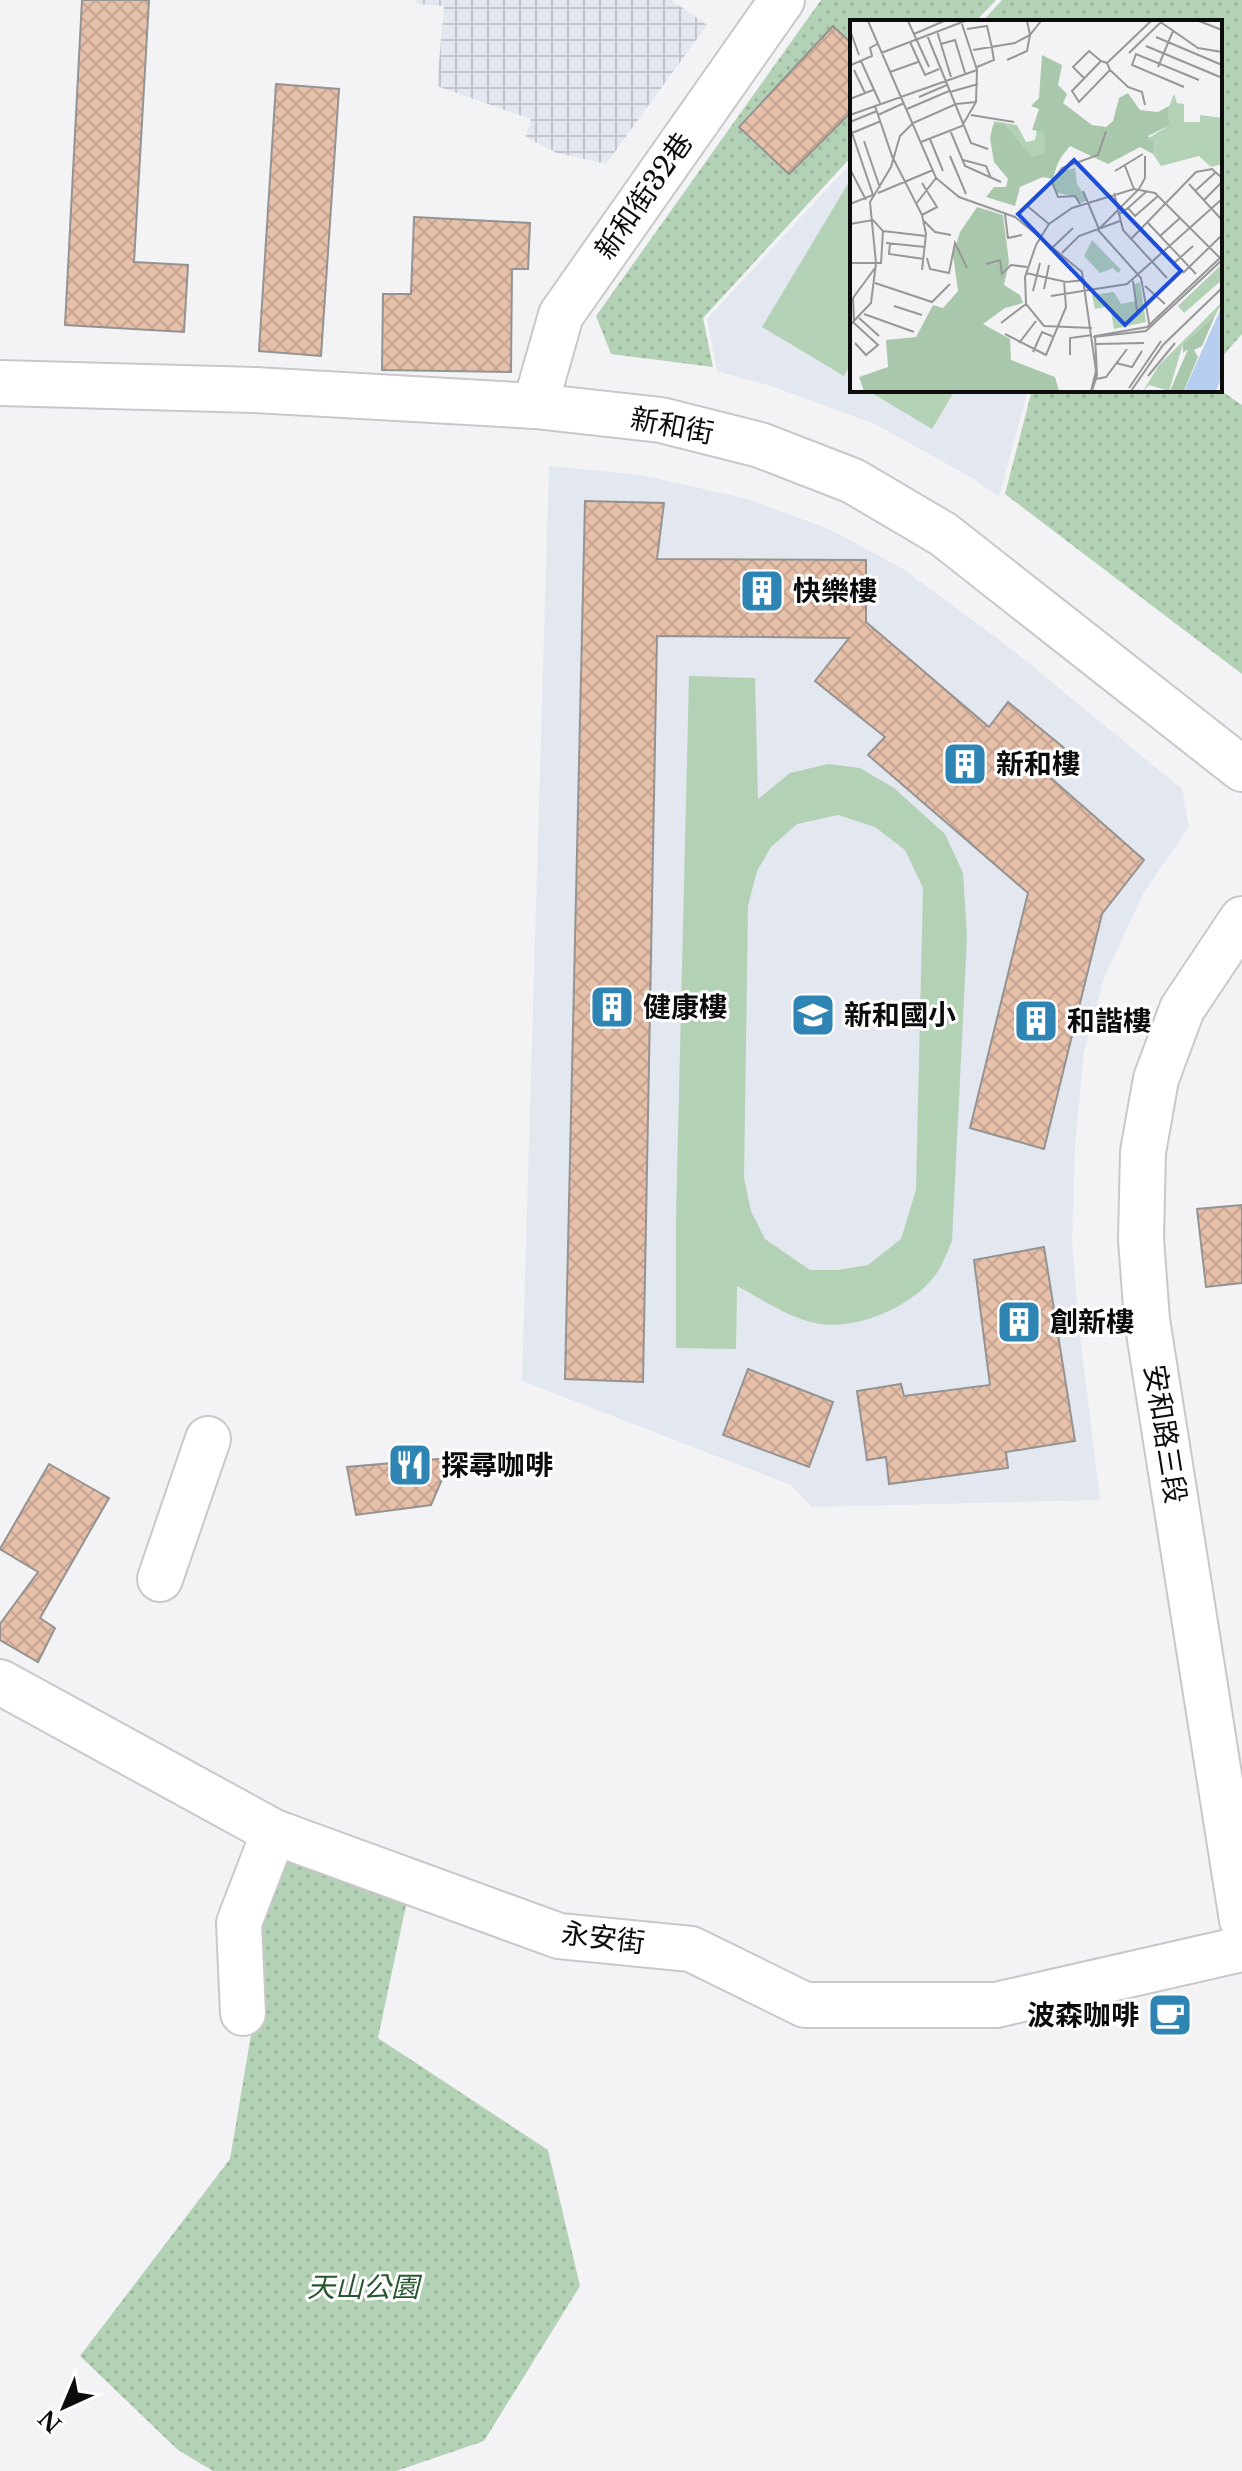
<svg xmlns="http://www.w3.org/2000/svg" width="1242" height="2471" viewBox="0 0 1242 2471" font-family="'Libre Baskerville','Noto Sans TC',serif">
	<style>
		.built { fill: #e3e7ef }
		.industrial { fill: url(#industrial-grid) }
		.grass { fill: url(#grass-dots) }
		.pitch { fill: #b3d1b5; fill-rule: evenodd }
		.building { fill: url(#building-cross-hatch); stroke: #959392; stroke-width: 2 }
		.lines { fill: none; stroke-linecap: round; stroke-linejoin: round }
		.street-casing { stroke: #c8c8ca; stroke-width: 48 }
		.secondary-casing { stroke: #c8c8ca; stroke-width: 48 }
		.street { stroke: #fff; stroke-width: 44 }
		.secondary { stroke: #fff; stroke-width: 44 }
		.labels { text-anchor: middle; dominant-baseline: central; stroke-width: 6; stroke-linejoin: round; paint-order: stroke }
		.street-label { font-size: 28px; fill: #0c0c0d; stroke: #fff }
		.poi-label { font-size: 28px; font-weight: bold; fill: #0c0c0d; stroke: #fff; text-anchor: start }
		.park-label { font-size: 28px; font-style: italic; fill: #28562e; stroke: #fff }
		.inset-road { fill: none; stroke: #979798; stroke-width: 2 }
		.view { fill: #1d4ed8; fill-opacity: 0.15; stroke: #1d4ed8; stroke-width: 4 }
		.inset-edge { fill: none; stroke: #0c0c0d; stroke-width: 4 }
	</style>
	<defs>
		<pattern id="industrial-grid" width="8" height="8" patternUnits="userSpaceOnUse" patternTransform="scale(2)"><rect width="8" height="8" fill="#e3e7ef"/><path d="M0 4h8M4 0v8" fill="none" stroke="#c2c5cc"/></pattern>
		<pattern id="grass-dots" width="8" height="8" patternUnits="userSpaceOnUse" patternTransform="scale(2)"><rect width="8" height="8" fill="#b3d1b5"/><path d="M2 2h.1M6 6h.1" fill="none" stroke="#99b29a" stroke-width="1.8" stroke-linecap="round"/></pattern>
		<pattern id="building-cross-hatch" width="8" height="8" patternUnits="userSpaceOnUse" patternTransform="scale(2)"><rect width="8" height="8" fill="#e7c0aa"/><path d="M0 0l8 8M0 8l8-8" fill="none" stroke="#c5a491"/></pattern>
	</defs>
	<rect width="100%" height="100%" fill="#f3f3f5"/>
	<g class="built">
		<polygon points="852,162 852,390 1028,390 999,497 974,479 875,424 771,386 717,371 707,319"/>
		<polygon points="549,466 641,475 747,499 829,529 903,569 1009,647 1182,789 1189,827 1144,892 1104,978 1084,1052 1075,1146 1072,1241 1079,1328 1100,1500 812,1507 791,1485 522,1381"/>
	</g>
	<polygon class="industrial" points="416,0 671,0 707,25 606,164 557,153 526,137 531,119 437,86 444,6 416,4"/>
	<g class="grass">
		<polygon points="821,0 996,0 975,22 852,22 852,156 703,318 713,367 611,354 596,316"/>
		<polygon points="1002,0 1242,0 1242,334 1220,359 1220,22 982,22"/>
		<polygon points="1032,390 1220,390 1242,405 1242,674 1005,494"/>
		<polygon points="287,1849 408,1896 378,2038 548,2150 580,2286 484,2441 396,2471 213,2471 178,2450 80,2356 230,2159 254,2017 242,1947"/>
	</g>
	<g class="pitch">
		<polygon points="852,177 852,362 844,376 762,327"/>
		<polygon points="867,390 955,390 932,429"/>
		<path d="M689,676L755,678L758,799L790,773L828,764L860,768L894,788L945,834L963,873L967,937L952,1241C947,1252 943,1265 936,1274C913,1307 854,1332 815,1323C787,1317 762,1299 737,1286L736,1349L676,1348V1217ZM838,815L875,827L905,850L923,888L916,1190L901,1239L868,1265L838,1270H810L765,1239L751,1211L744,1178L748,906L757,871L771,847L797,824Z"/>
	</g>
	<g class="building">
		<polygon points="82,0 149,0 134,262 188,265 184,332 65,325"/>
		<polygon points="833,26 852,44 852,111 789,174 739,127"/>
		<polygon points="276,84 339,89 321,356 259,351"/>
		<polygon points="414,217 530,223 528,269 512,269 511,372 382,370 383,294 411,294"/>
		<polygon points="585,501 664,503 657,559 866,560 866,622 989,727 1008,702 1064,748 1044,772 1144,860 1102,914 1044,1149 970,1128 1028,893 868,755 885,737 815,681 849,638 657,636 643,1382 565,1379"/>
		<polygon points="1242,1205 1242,1283 1206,1287 1197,1209"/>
		<polygon points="1044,1247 1075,1441 1006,1452 1008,1468 889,1484 886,1457 867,1460 857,1391 901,1384 904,1396 990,1385 974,1260"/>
		<polygon points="748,1369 833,1402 809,1467 723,1435"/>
		<polygon points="451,1458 431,1505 356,1515 347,1467"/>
		<polygon points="49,1464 109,1498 40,1618 55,1628 38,1662 0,1640 0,1624 38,1572 0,1549"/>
	</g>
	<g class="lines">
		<g class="street-casing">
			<g id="street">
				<polyline points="0,383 255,390 535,406 661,420 760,445 853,481 943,534 1242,769"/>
				<polyline points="535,406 561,315 782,0"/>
				<polyline points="160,1579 208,1439"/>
				<polyline points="0,1682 274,1832 559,1936 691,1949 805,2005 996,2005 1242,1949"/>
				<polyline points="243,2013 239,1923 274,1832"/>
			</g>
		</g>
		<g class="secondary-casing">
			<polyline id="secondary" points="1242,919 1182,1009 1156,1079 1143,1152 1141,1239 1147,1320 1242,1920"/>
		</g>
		<use href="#street" class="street"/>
		<use href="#secondary" class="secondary"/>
	</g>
	<defs>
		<g id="building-square" transform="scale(2.3)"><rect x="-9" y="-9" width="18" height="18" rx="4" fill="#2e84b3" stroke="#fff"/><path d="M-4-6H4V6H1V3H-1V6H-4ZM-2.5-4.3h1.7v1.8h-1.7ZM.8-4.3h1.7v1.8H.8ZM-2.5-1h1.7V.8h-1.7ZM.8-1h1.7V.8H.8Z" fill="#fff"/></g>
		<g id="school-square" transform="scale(2.3)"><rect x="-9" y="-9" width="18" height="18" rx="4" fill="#2e84b3" stroke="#fff"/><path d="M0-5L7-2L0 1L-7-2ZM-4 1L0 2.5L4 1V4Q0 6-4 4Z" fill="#fff"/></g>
		<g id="restaurant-square" transform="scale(2.3)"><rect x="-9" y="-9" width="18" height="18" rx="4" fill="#2e84b3" stroke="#fff"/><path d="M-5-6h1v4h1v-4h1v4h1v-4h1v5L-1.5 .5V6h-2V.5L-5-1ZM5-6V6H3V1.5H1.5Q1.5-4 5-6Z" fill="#fff"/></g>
		<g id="cafe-square" transform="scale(2.3)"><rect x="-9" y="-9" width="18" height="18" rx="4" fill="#2e84b3" stroke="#fff"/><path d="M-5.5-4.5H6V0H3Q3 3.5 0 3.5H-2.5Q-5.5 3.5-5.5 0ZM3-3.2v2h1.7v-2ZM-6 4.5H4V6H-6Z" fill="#fff"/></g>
	</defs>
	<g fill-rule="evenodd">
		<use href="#building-square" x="762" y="591"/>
		<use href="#building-square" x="965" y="764"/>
		<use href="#building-square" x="612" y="1007"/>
		<use href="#school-square" x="813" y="1015"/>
		<use href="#building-square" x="1036" y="1021"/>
		<use href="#building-square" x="1019" y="1322"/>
		<use href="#restaurant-square" x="410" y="1465"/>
		<use href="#cafe-square" x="1170" y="2015"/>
	</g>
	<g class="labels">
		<g class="street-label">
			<text transform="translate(644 196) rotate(-55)">新和街32巷</text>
			<text transform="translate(672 426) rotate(11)">新和街</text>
			<text transform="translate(1165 1434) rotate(81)">安和路三段</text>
			<text transform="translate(603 1938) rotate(7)">永安街</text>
		</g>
		<g class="poi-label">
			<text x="793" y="591">快樂樓</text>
			<text x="996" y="764">新和樓</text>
			<text x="643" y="1007">健康樓</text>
			<text x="844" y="1015">新和國小</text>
			<text x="1067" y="1021">和諧樓</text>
			<text x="1050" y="1322">創新樓</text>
			<text x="441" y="1465">探尋咖啡</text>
			<text x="1139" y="2015" text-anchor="end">波森咖啡</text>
		</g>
		<g class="park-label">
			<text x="363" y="2287">天山公園</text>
		</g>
	</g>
	<g transform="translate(850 20)">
		<rect width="372" height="372" fill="#f3f3f5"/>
		<path d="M144,101L167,105L176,122L185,120L187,109L205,108L218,123L205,150L142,117ZM225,148L227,164L238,180L230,183L225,176L206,173L203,162L208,152ZM372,244V260L334,293L328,286ZM290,262L296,302L264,309L260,286L245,289L242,275L264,272L271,284L285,281L283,265ZM372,282L365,296L333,324L319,371L299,365L293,371L309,345Z" fill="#b3d1b5"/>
		<path d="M192,35L212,45L208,65L217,74L213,83L242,105L256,107L263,101L269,78L278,73L290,90L308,92L319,86L320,105L298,116L305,123L303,134L290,127L258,144L220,126L208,141L203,159L193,157L170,167L165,186L136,177L144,167H156L158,159L144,142L140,118L143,105L153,103L182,137L195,133L194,112L182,110L189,89L181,86L189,78ZM127,187L153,195L159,242L154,265L170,275L173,283L155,288L133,304L160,319L161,340L205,357L209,371H14L9,357L38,347L36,320L66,317L83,285L93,288L108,271L103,235L110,212ZM365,296L352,326L344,330L348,337L334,370L320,371L338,329L333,333V324Z" fill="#a9c8ab"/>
		<path d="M324,74L327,83L334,84V102H350V95L372,98V144L361,147L349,136L311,146L303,134L305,123L297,119L320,105L317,92Z" fill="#b3d1b5"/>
		<path d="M242,220L271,250L268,253L263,248L250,253L234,236Z" fill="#b3d1b5"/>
		<path d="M372,286V355L366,371H334Z" fill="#b6ceef"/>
		<path class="inset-road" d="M18,1L86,158L109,177L165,197L232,252L246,351L241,371M58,1L79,47M309,1L348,28L372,32M349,1L372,10M117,9L137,6L142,28M0,10L9,35M87,11L101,57M64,14L94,1M77,15L121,123L138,129M306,17L372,45M60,22L75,55L89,49M91,24L105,20L115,53M296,26L370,57M123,30L165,23L180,15L177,1M31,33L115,1M279,33L311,2M157,40L177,31L180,15L191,1M11,41L30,83M257,43L251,41L222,71L229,82L260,50L257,43L301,1M127,47L144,40L142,28M308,47L323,11M4,50L15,73M260,50L278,67L292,72L295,85M0,51L1,45L22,36L20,28L27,24M40,52L68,42M234,58L223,47L239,31L251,41M334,67L282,45L286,34L349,60M100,72L128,64M69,77L97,65M0,79L23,70M25,86L42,136L72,195L76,214L72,250M57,89L99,71M0,95L127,50M28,95L54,83M121,95L164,102M0,102L27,91M0,107L23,175L0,184M100,110L115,146L151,162M2,113L31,101M80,119L93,151M14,121L30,168M71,122L112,106L126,82L127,50L111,1M100,136L116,174M113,140L136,146L141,158M275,146L284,169M0,149L16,180M265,151L293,134M339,164L372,200M233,171L249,209M345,171L366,152M28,173L83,150M264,173L273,210L317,258M354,180L372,162M66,184L86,158M230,184L225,176L208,177L202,162L212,148L248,135L256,111M176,185L199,204M278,188L297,171M155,194L158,218L172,215M72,195L87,187L72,163M268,195L278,188L285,196L308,176M74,201L85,212L101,215M298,203L346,254M0,204L23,200L33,211L31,243H0M249,209L289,169L295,158V136M248,210L291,258L300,308M33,211L76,216M310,216L330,198M281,219L346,152L362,149L372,158M36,223L75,227M40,223L39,234L74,239M203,227L223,208M212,233L229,216L270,201M77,238L80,249L99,253L105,223L117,248M136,244L150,240L152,254L161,245L177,247M323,244L343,226M176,253L216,262L235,260M333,253L372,215M283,261L287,290H291M25,263L82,282L100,264M295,266L315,284M194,269L199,245M183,271L190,243M201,276L277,264L372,179M44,286L72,295M14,294L64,312M9,298L29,316M151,303L176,284M0,305L21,283L26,243L20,182L41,147L50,116L63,103L106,84L126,82M242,308L194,306L176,284L175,257L186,225L199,204L222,188L284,169L305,173L372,240M155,314L196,335L216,287L214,261M243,317L296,311L372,240M5,323L16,335L28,325L4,303L3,278L25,248M169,323L186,301M246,324L294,323M183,332L192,312L204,317M220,335V318L242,315M266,343L282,347L292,331M298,356L325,323M246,359L256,357L277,329M279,368L311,321M242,371L247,355L245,316L297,307L372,236M281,371L313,325L372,268"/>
		<path class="view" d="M224,140L331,251L275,305L168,194Z"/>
		<rect width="372" height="372" class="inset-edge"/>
	</g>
	<g transform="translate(64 2407) rotate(224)" stroke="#ffffff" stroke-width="6" paint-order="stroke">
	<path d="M0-6L14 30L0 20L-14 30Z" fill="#0c0c0d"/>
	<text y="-12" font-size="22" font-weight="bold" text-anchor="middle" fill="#0c0c0d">N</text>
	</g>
</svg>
